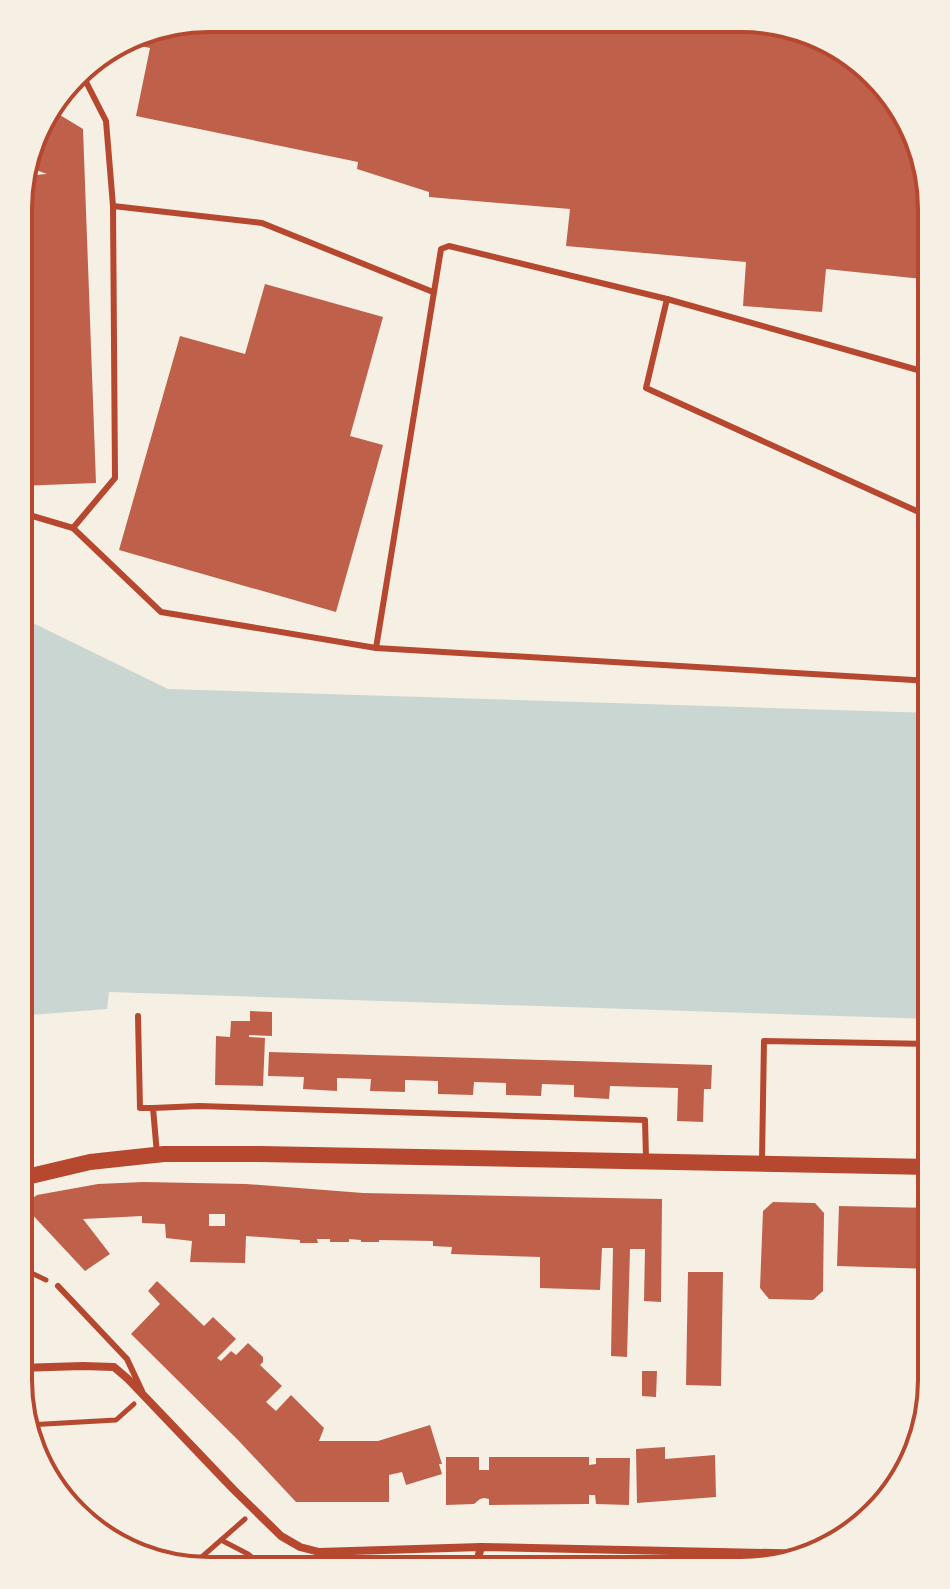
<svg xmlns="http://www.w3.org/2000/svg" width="950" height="1589" viewBox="0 0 950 1589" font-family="'Source Serif 4',serif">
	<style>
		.water { fill: #c9d6d2 }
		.building { fill: #bf614a; fill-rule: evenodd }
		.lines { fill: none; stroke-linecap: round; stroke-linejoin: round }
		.path { stroke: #b5482f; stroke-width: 5 }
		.service { stroke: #b5482f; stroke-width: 6 }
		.minor { stroke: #b5482f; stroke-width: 8 }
		.secondary { stroke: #b5482f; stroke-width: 16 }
		.rim { fill: none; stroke: #b5482f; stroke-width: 4 }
	</style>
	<rect width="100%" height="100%" fill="#f6efe4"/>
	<polygon class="water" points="19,610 35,624 168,689 932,713 932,1019 109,992 107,1009 18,1016"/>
	<g class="building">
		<polygon points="209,18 778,22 867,65 918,136 932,209 932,280 826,269 822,312 743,306 746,262 566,246 570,209 429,197 429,192 357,169 358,162 136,116 150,48 121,42 136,32"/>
		<polygon points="50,109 83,129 96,483 19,486 20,185 22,176 47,174 25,166 38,124"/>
		<polygon points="265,284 383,317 350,436 383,445 336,612 119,550 180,336 245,354"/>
		<polygon points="250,1011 272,1012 272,1036 249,1035 249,1037 265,1038 263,1086 215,1085 216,1036 230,1037 231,1021 250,1021"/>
		<polygon points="269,1052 712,1065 711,1089 704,1089 703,1122 677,1121 678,1088 610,1086 609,1099 574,1097 574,1085 542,1084 541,1096 506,1095 506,1083 474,1082 473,1095 438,1094 438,1081 405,1080 405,1092 370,1091 371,1079 337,1078 337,1091 303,1089 304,1077 268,1076"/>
		<path d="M143,1182L246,1184L363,1193L662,1199L661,1302L644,1301L645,1249H630L627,1357L611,1356L613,1248H602L600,1290L540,1288V1257L451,1254L452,1247L433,1246V1241L379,1240V1242H361V1240L349,1239V1242H330V1239H317L318,1243H300V1240L246,1236L245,1263L190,1262L192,1241L166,1238L165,1224L142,1223V1216L103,1218L83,1219L110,1254L85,1271L27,1209L30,1200L37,1195L98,1184ZM209,1214H225V1226H209Z"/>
		<polygon points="773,1202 815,1203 824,1213 823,1291 813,1300 769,1299 760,1288 763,1211"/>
		<polygon points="839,1206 932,1208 932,1269 837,1266"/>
		<polygon points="688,1272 723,1272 721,1386 686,1385"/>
		<polygon points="157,1281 204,1326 213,1317 236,1339 217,1358 221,1361 231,1351 236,1355 248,1343 263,1357 263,1362 260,1365 282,1386 266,1402 276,1411 291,1395 324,1428 319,1441 378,1441 430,1425 442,1464 439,1464 442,1474 406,1485 402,1472 389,1475 389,1502 296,1502 238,1440 131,1334 160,1304 148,1291"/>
		<polygon points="642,1371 657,1371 656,1397 642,1396"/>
		<polygon points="665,1447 665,1459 715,1455 716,1497 637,1503 636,1449"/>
		<polygon points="446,1457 479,1457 479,1470 489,1470 489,1457 589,1457 589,1465 596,1464 596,1458 630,1458 629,1505 596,1504 595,1495 589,1495 589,1504 489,1505 489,1499 484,1498 480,1499 474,1504 446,1505"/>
		<polygon points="225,1556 265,1569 265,1570 221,1569"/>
	</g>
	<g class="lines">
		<g class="path">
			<polyline points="18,1270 23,1269 46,1280"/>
			<polyline points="27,1425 116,1420 134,1404"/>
			<polyline points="221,1540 248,1554 268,1570"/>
			<polyline points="188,1569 245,1519"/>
		</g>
		<g class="service">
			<polyline points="80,70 106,121 113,206"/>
			<polyline points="667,299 449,246 441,249 376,648 930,681 932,680"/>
			<polyline points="19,512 73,528"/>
			<polyline points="932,518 646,388 667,299 932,374"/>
			<polyline points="376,648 161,612 73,528 115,478 113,206 262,223 433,292"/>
			<polyline points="138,1016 140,1108 153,1108"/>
			<polyline points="157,1154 153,1108 199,1106 645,1120 646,1158"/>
			<polyline points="762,1160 764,1041 932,1044"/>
			<polyline points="58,1286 127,1359 142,1391"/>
		</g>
		<g class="minor">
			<polyline points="18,1368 83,1366 114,1367 128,1379 233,1489 281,1536 300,1547 319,1552 481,1547 817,1554"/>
			<polyline points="475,1570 481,1547"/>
		</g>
		<polyline class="secondary" points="18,1179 90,1162 164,1154 260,1154 932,1167"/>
	</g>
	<path d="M0 0H950V1589H0ZM209 32H741A177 177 0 0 1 918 209V1380A177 177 0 0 1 741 1557H209A177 177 0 0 1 32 1380V209A177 177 0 0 1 209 32Z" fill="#f6efe4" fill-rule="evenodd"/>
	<path class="rim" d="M209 32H741A177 177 0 0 1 918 209V1380A177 177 0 0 1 741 1557H209A177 177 0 0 1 32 1380V209A177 177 0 0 1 209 32Z"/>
</svg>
